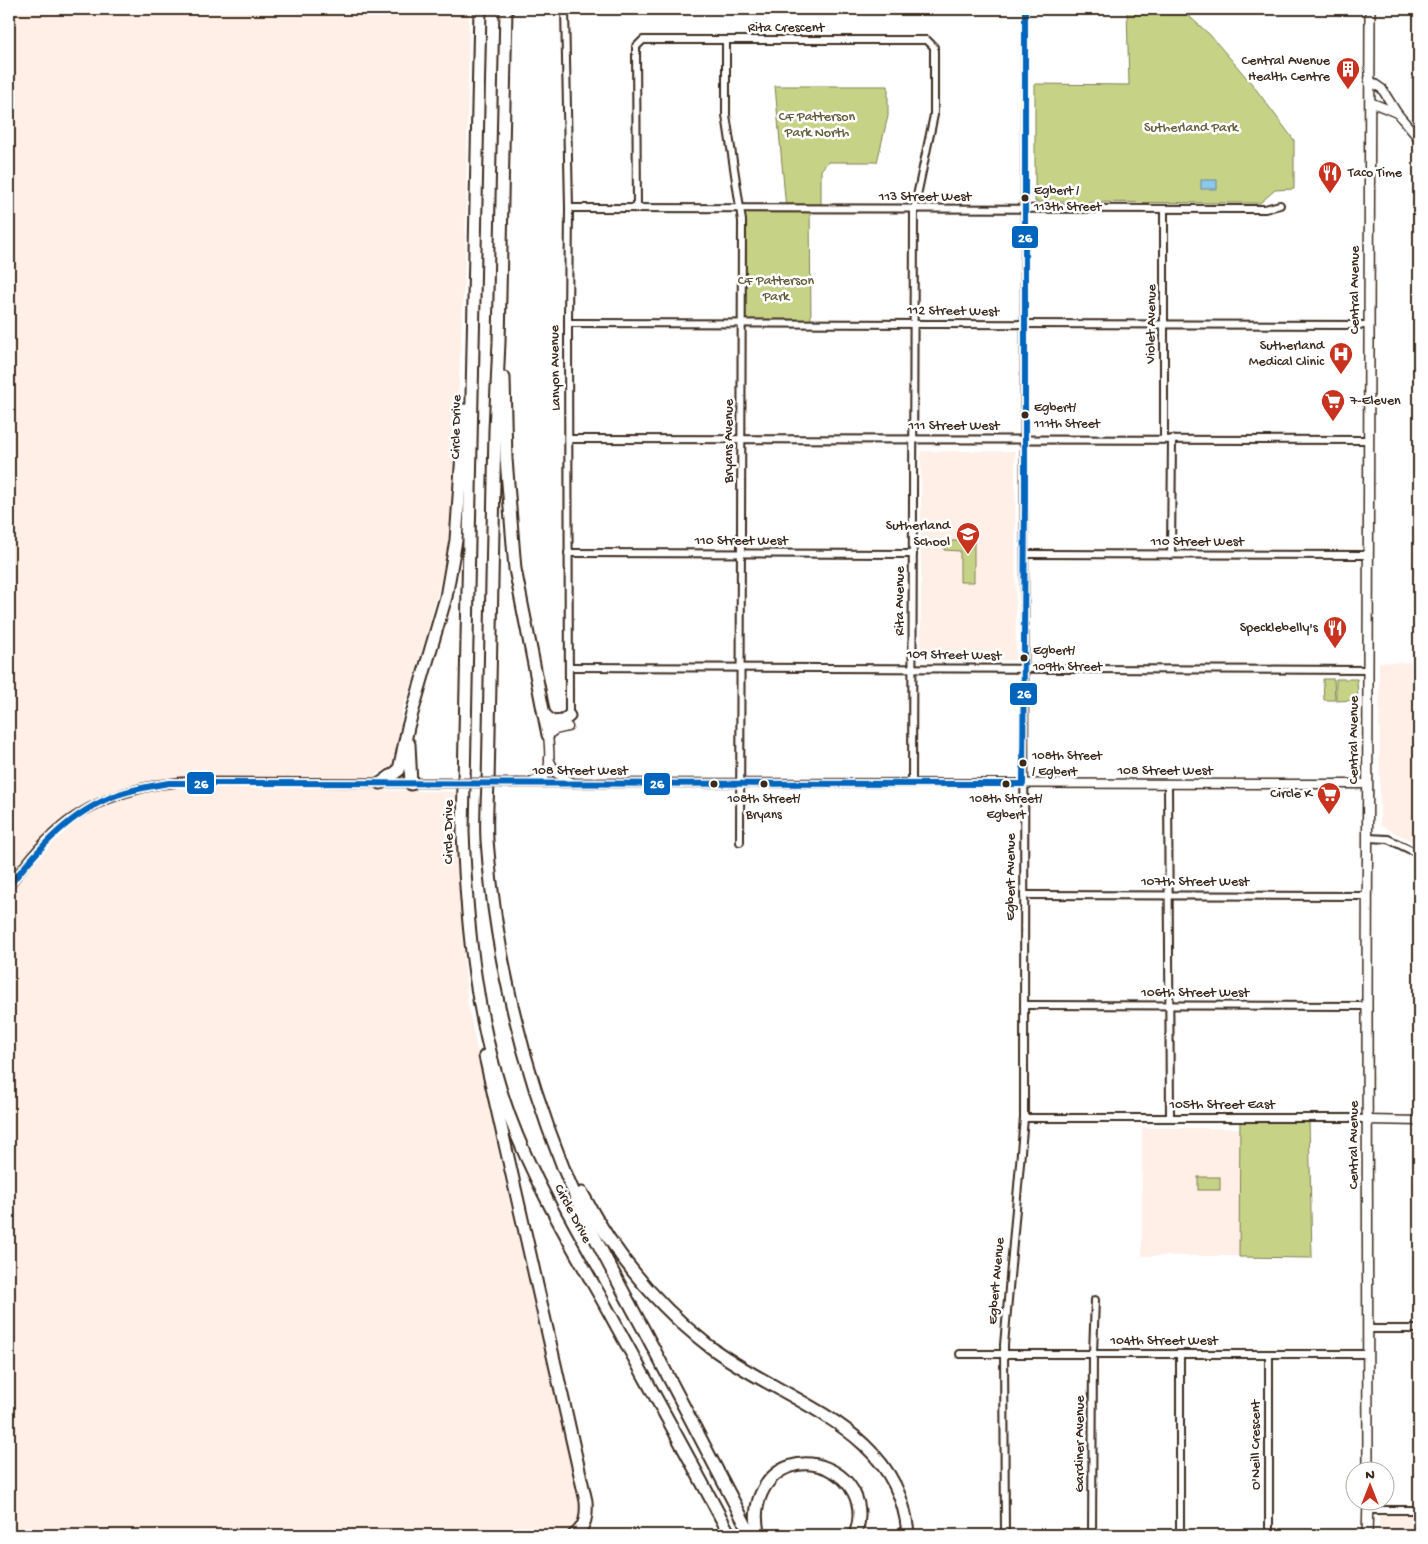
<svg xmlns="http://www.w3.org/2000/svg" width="1428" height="1544" viewBox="0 0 1428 1544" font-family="'Gochi Hand',sans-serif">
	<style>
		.built { fill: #ffefe7 }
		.green { fill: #c6d387; stroke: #807e52 }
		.water { fill: #8cc7ec; stroke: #6c889a }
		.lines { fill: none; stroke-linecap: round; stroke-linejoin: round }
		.minor-casing { stroke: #3b2a1e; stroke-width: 10 }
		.tertiary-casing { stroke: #3b2a1e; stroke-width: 11 }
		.secondary-casing { stroke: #3b2a1e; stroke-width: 12 }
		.motorway-casing { stroke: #3b2a1e; stroke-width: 15 }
		.minor { stroke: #fff; stroke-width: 6 }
		.tertiary { stroke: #fff; stroke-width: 8 }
		.secondary { stroke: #fff; stroke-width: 9 }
		.motorway { stroke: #fff; stroke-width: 11 }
		.tertiary-bridge-casing { stroke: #3b2a1e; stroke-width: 11; stroke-linecap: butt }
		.tertiary-bridge { stroke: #fff; stroke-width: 8 }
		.bus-1-casing { stroke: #fff; stroke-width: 10 }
		.bus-1 { stroke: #0065bd; stroke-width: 6 }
		.bus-dot { fill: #3b2a1e; stroke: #fff; stroke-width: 2 }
		.labels { text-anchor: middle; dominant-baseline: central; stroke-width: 5; stroke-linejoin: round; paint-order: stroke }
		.bus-label { font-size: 13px; fill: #3b2a1e; stroke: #fff; text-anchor: start }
		.street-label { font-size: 14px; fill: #3b2a1e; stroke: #fff }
		.poi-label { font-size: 14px; fill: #3b2a1e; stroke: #fff; text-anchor: end }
		.park-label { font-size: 14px; fill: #655d3e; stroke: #fff }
		.line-badge { stroke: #fff; stroke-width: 2 }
		.badge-label { font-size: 14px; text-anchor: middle; font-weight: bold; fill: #fff }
	</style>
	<rect width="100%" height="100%" fill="#fff"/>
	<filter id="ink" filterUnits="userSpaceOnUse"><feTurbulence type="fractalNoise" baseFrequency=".02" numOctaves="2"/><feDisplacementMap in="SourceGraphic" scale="10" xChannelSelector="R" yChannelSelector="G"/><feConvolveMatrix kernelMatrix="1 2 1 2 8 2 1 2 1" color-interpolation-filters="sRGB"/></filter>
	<g filter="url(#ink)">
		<g class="built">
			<polygon points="9,9 469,9 465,258 452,523 448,550 433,611 411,688 402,710 396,761 387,769 376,774 378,790 459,792 460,911 468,1006 499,1156 580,1503 581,1519 571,1532 552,1534 464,1529 463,1535 9,1535"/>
			<polygon points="921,451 1015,451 1016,660 921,659"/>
			<polygon points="1379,662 1419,663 1419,845 1380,825"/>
			<rect x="1142" y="1128" width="99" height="128"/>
			<rect x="1379" y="1511" width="40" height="24"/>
		</g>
		<g class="green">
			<polygon points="1127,9 1181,9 1210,35 1252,84 1294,140 1294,189 1275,190 1260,203 1035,202 1035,84 1129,85"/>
			<polygon points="775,86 888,86 888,116 877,162 828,162 821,170 821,209 810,210 811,324 742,325 739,209 786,209"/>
			<polygon points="945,541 974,541 974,582 960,582 960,551 944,550"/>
			<polygon points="1323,679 1334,679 1335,700 1324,700"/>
			<polygon points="1336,679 1357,679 1358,700 1336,701"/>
			<polygon points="1240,1118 1309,1118 1312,1258 1239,1257"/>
			<rect x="1198" y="1177" width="22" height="13"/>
		</g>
		<rect class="water" x="1201" y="180" width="16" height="9"/>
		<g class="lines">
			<g class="minor-casing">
				<g id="minor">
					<polyline points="565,9 569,208 568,323 569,717"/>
					<polyline points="726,41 726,115 742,221 740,842"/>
					<polyline points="569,208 1265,209 1280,205"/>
					<polyline points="637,209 636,47 643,40 927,40 934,47 934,115 914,210 912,783"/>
					<polyline points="568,323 1369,325"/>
					<polyline points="569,439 1369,440"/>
					<polyline points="1164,439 1164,210"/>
					<polyline points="568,553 913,554"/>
					<polyline points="1025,554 1368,555"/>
					<polyline points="1171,555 1172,439"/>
					<polyline points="569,667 1368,670"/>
					<polyline points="1168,784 1170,1117"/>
					<polyline points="1368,838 1388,839 1419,854"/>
					<polyline points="1024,895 1367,896"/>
					<polyline points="1024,1005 1367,1006"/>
					<polyline points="1024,1118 1356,1118 1368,1120"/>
					<polyline points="1368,1329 1419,1329"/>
					<polyline points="960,1354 1368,1354"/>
					<polyline points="1269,1354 1269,1535"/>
					<polyline points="1368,1510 1419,1510"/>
					<polyline points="1005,1535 1004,1345 1024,1118 1025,9"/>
					<polyline points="1092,1535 1093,1353 1095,1300"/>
					<polyline points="1180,1535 1180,1354"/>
				</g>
			</g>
			<g class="tertiary-casing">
				<g id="tertiary">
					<polyline points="1369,80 1382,89 1397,113 1419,139"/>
					<polyline points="1370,102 1397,113"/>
					<polyline points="549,759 556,773 573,783"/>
					<path d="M532,782C536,780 541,779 544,776C552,769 549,745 548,735L555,730L568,727"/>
					<polyline points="518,783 1367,784"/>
					<path d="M9,886C21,870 32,855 46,841C81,804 131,786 181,782L434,783"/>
					<polyline points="1368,1120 1419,1121"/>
				</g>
			</g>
			<g class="secondary-casing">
				<g id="secondary">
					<polyline points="1368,1472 1367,1006 1370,9"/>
					<polyline points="1367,1535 1368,1502"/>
				</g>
			</g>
			<g class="motorway-casing">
				<g id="motorway">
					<path d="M480,9L463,832C467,928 476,1024 509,1115C533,1180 570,1243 604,1303C646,1380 689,1457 730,1535"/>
					<path d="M506,9L499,342L495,430L488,784C487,802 486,822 487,840C495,952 522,1064 563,1167C586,1224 617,1280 646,1334C681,1401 716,1468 751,1535"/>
					<polyline points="504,378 506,459 515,569 548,735"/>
					<polyline points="546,716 552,722 563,721 569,716"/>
					<polyline points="409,744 411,784"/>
					<polyline points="381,783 399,770 408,727 446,597 456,540 465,410"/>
					<path d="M485,1056L586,1501C587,1515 586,1527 574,1535"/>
					<path d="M582,1193C613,1252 656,1305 709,1346C782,1402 901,1426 908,1535"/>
					<path d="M759,1535C755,1521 755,1508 761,1494C788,1434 879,1472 855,1535"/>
				</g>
			</g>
			<use href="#minor" class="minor"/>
			<use href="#tertiary" class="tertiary"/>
			<use href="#secondary" class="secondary"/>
			<use href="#motorway" class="motorway"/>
			<g class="tertiary-bridge-casing">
				<polyline id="tertiary-bridge" points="434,783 518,783"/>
			</g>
			<use href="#tertiary-bridge" class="tertiary-bridge"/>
			<g class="bus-1-casing">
				<path id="bus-1" d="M9,886C39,848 70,812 117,795C133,789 151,786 169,783L1023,784L1025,496V9"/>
			</g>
			<use href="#bus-1" class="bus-1"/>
		</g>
	</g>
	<defs>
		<g id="building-pin" transform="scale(1.25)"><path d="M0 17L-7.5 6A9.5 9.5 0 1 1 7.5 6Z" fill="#c8321e" stroke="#fff"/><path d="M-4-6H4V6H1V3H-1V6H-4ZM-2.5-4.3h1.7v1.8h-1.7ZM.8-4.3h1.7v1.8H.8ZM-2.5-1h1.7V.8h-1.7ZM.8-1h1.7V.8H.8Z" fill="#fff"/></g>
		<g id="restaurant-pin" transform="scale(1.25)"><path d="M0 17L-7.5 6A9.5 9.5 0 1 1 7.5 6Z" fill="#c8321e" stroke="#fff"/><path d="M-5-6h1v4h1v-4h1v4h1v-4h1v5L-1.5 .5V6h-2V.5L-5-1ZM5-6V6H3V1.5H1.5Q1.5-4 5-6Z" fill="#fff"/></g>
		<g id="hospital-pin" transform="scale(1.25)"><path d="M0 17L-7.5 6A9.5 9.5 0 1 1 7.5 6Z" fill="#c8321e" stroke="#fff"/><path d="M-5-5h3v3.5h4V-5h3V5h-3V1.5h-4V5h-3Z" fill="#fff"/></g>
		<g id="supermarket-pin" transform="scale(1.25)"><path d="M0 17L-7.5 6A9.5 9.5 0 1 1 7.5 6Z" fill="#c8321e" stroke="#fff"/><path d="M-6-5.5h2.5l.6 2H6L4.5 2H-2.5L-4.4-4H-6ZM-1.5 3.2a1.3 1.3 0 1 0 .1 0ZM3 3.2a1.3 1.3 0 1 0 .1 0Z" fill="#fff"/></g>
		<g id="school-pin" transform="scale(1.25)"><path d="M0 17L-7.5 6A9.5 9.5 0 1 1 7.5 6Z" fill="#c8321e" stroke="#fff"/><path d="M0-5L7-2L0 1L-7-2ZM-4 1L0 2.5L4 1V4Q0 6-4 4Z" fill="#fff"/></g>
	</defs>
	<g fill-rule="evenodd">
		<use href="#building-pin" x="1348" y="69"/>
		<use href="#restaurant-pin" x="1330" y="173"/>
		<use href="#hospital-pin" x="1341" y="354"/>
		<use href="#supermarket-pin" x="1333" y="401"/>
		<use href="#school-pin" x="968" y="534"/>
		<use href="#restaurant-pin" x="1335" y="628"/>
		<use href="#supermarket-pin" x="1329" y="794"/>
	</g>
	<g class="bus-dot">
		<circle cx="1025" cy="198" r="4.5"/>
		<circle cx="1025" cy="415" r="4.5"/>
		<circle cx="1024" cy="658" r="4.5"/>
		<circle cx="1023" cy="763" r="4.5"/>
		<circle cx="714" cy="784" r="4.5"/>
		<circle cx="764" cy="784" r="4.5"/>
		<circle cx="1006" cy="784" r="4.5"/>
	</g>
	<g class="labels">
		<g class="bus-label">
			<text x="1034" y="191">Egbert /<tspan x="1034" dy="16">113th Street</tspan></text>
			<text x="1034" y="408">Egbert/<tspan x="1034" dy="16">111th Street</tspan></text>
			<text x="1033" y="651">Egbert/<tspan x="1033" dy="16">109th Street</tspan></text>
			<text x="1032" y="756">108th Street<tspan x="1032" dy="16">/ Egbert</tspan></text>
			<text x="764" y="799" text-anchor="middle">108th Street/<tspan x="764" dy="16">Bryans</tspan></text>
			<text x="1006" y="799" text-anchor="middle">108th Street/<tspan x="1006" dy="16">Egbert</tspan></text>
		</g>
		<g class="street-label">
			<text x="786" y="28">Rita Crescent</text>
			<text x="925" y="197">113 Street West</text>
			<text transform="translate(1355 290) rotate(-90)">Central Avenue</text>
			<text transform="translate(953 312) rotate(1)">112 Street West</text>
			<text transform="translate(1152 324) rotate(-89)">Violet Avenue</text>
			<text transform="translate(556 368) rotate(-91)">Lanyon Avenue</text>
			<text x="954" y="426">111 Street West</text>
			<text transform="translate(457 427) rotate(-89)">Circle Drive</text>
			<text transform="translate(729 441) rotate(-90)">Bryans Avenue</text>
			<text x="741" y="541">110 Street West</text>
			<text x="1197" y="542">110 Street West</text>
			<text transform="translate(900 601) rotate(-90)">Rita Avenue</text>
			<text transform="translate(954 656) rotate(1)">109 Street West</text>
			<text transform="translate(1354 740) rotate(-90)">Central Avenue</text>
			<text x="580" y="771">108 Street West</text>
			<text x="1165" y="771">108 Street West</text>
			<text transform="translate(449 832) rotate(-90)">Circle Drive</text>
			<text transform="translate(1011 877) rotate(-90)">Egbert Avenue</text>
			<text x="1195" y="882">107th Street West</text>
			<text x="1195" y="993">106th Street West</text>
			<text x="1222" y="1105">105th Street East</text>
			<text transform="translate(1354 1145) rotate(-90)">Central Avenue</text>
			<text transform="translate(572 1214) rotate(62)">Circle Drive</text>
			<text transform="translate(997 1281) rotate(-85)">Egbert Avenue</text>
			<text x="1164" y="1341">104th Street West</text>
			<text transform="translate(1080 1444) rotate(-90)">Gardiner Avenue</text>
			<text transform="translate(1256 1445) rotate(-90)">O'Neill Crescent</text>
		</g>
		<g class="poi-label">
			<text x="1330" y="61">Central Avenue<tspan x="1330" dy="16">Health Centre</tspan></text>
			<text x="1348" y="173" text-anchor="start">Taco Time</text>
			<text x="1324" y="346">Sutherland<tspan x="1324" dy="16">Medical Clinic</tspan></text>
			<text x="1350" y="401" text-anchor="start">7-Eleven</text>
			<text x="950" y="526">Sutherland<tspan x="950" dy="16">School</tspan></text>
			<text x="1318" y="628">Specklebelly's</text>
			<text x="1312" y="794">Circle K</text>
		</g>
		<g class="park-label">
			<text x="817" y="117">CF Patterson<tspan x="817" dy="16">Park North</tspan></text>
			<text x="1191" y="128">Sutherland Park</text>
			<text x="776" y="281">CF Patterson<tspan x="776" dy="16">Park</tspan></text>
		</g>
	</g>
	<g class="line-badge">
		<rect x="1011" y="225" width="28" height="24" rx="5" fill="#0065bd"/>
		<rect x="1009" y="682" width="29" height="24" rx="5" fill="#0065bd"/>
		<rect x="186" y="771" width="29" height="24" rx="5" fill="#0065bd"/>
		<rect x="643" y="772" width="28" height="24" rx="5" fill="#0065bd"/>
	</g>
	<g class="badge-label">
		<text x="1025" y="242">26</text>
		<text x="1024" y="698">26</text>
		<text x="201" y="788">26</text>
		<text x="657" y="788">26</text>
	</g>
	<rect width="1428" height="1544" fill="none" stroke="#fff" stroke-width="30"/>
	<rect x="15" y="15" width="1398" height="1514" fill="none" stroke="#3b2a1e" stroke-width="2" filter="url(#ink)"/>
	<g transform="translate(1370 1486)"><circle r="24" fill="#ffffff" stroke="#b1aaa5"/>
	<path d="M0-4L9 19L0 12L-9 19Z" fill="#c8321e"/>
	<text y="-8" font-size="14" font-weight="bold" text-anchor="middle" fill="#3b2a1e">N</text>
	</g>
</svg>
